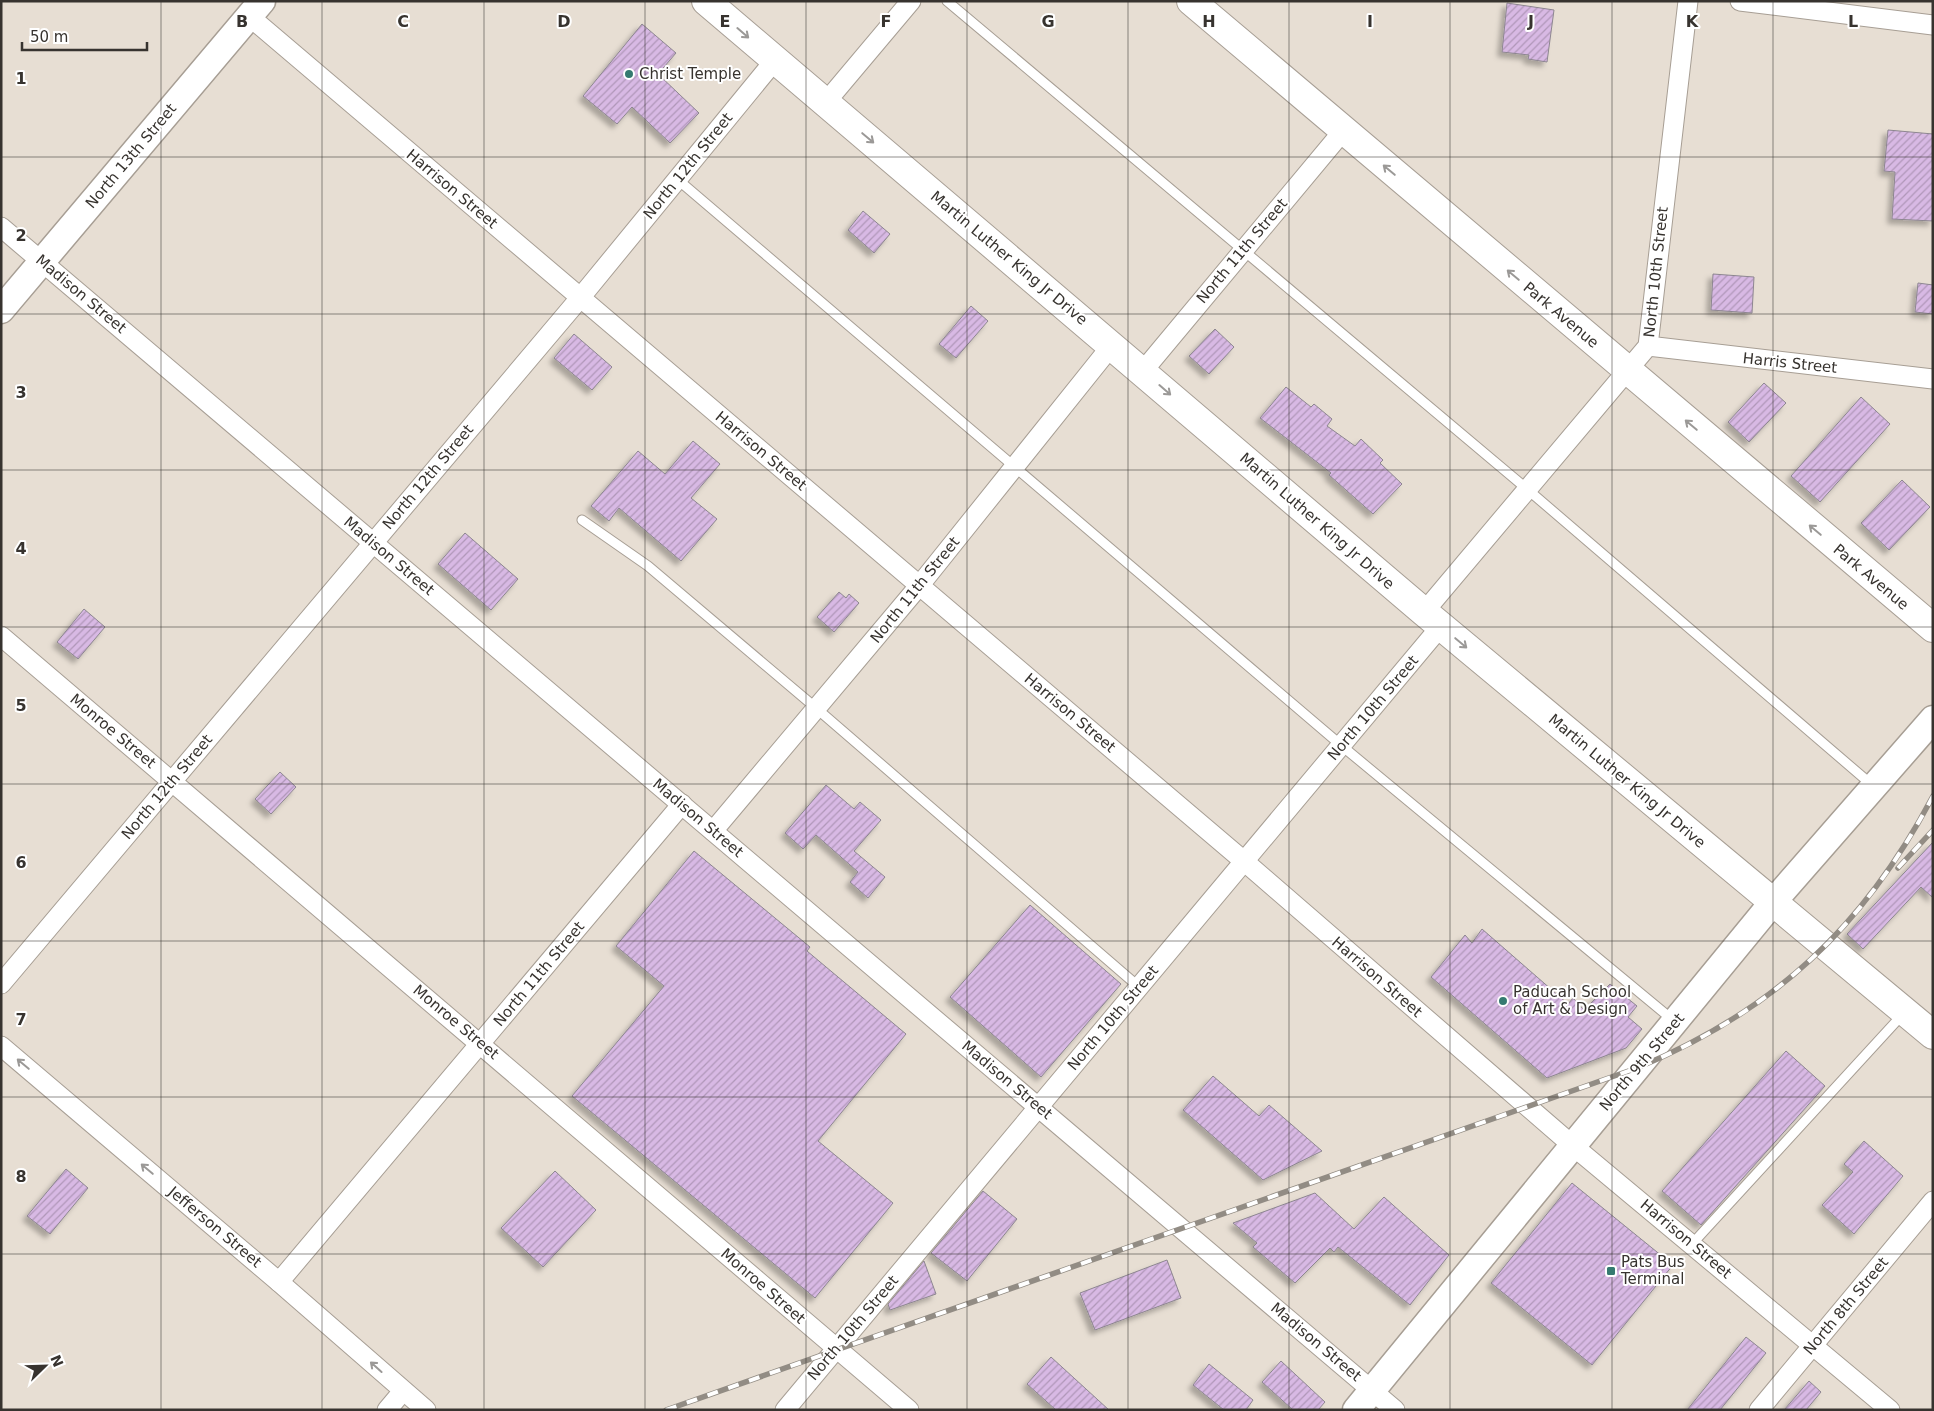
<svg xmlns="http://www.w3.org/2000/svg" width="1934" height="1411" viewBox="0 0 1934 1411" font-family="'DejaVu Sans',sans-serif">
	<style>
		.building { fill: url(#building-hatch); stroke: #8d8690; filter: url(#shadow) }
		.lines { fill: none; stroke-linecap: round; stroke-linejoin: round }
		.lane-casing { stroke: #a79e94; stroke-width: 11 }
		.street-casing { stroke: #a79e94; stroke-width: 21 }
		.secondary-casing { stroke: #a79e94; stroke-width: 29 }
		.primary-casing { stroke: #a79e94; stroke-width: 30 }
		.lane { stroke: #fff; stroke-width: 9 }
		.street { stroke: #fff; stroke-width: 19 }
		.secondary { stroke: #fff; stroke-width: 26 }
		.primary { stroke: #fff; stroke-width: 28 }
		.rail-casing { stroke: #928c84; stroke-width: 5.5 }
		.rail { stroke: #fff; stroke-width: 4; stroke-dasharray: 11; stroke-linecap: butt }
		.oneway { stroke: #9b9997 }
		.grid { fill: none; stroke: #37332f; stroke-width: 1; stroke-opacity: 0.55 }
		.poi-dot { fill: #357a70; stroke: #fff; stroke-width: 2 }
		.labels { text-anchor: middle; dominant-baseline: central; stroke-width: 4; stroke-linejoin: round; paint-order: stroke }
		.poi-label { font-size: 15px; fill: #37332f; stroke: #fff; text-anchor: start }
		.street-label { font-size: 15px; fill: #37332f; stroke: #fff }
		.grid-label { font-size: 16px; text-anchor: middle; font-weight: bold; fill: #37332f; stroke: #fff; stroke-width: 4; stroke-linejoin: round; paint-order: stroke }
	</style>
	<defs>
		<pattern id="building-hatch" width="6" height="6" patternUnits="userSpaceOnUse" patternTransform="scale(1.25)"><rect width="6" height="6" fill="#d8b9e4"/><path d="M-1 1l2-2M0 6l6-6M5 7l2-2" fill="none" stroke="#b097b9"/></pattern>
		<filter id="shadow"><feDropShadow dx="-4.5" dy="4.5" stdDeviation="2.5" flood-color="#0004"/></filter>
	</defs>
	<rect width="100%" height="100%" fill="#e7ded3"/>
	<g class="building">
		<polygon points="1507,3 1554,10 1547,62 1528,59 1529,55 1502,52"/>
		<polygon points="642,24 676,53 658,74 699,113 670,143 632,107 617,124 583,96"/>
		<polygon points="1888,130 1933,134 1933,221 1892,219 1895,172 1884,171"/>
		<polygon points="863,211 890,234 874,253 848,230"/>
		<polygon points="1713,274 1754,277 1752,313 1711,310"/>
		<polygon points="1918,283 1933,285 1933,314 1915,312"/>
		<polygon points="971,306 988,321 956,358 939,344"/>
		<polygon points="1215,329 1234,347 1209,374 1189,356"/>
		<polygon points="574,334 612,367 592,390 554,358"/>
		<polygon points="1764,383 1786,403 1749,442 1728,422"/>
		<polygon points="1286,387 1311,407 1314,404 1332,419 1327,426 1355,446 1361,439 1383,460 1380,463 1402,484 1373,514 1329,475 1331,473 1260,418"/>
		<polygon points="1861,397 1890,424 1820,502 1791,476"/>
		<polygon points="693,441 720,464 691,498 717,519 681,561 619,508 609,521 591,506 638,451 665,474"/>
		<polygon points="1902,480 1930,507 1889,550 1861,523"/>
		<polygon points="465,533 518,579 491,610 438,564"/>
		<polygon points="839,592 846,598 849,594 859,603 834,632 817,617"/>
		<polygon points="84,609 105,627 78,659 57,642"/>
		<polygon points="280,772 296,787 271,814 255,799"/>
		<polygon points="826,785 854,809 860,802 881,820 854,851 885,877 868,898 850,882 858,872 816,835 803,849 785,833"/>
		<polygon points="1933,842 1933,898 1921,887 1863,949 1847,934"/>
		<polygon points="694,851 810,947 807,951 906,1034 818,1141 893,1203 815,1298 572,1096 664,986 616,946"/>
		<polygon points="1030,905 1121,984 1041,1077 950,997"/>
		<polygon points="1482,929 1568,1004 1573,998 1584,1010 1610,984 1637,1006 1628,1017 1642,1029 1626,1048 1547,1078 1431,977 1465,935 1472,943"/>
		<polygon points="1786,1051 1825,1086 1701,1225 1662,1191"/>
		<polygon points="1213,1076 1259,1116 1269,1105 1322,1151 1263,1180 1183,1110"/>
		<polygon points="1864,1141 1903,1176 1854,1234 1822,1205 1853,1172 1844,1164"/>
		<polygon points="66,1169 88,1188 50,1234 27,1216"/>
		<polygon points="555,1171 596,1210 543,1267 501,1228"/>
		<polygon points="1572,1183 1673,1265 1592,1365 1491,1283"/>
		<polygon points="983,1191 1017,1219 967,1281 931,1253"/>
		<polygon points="1315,1193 1354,1229 1384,1197 1449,1255 1410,1305 1338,1247 1334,1252 1330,1248 1295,1283 1253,1247 1257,1243 1233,1223"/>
		<polygon points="1167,1260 1181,1298 1095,1330 1080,1293"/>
		<polygon points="924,1261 936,1294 890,1310 888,1304"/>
		<polygon points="1746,1337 1766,1353 1720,1410 1687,1410"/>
		<polygon points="1051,1357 1109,1410 1056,1410 1027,1384"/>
		<polygon points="1281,1361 1325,1402 1318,1410 1293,1410 1262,1382"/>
		<polygon points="1209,1364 1253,1400 1246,1410 1224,1410 1193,1385"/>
		<polygon points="1809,1381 1821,1392 1806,1410 1784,1410"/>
	</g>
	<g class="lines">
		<g class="lane-casing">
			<g id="lane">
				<polyline points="947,1 1527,489 1872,785"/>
				<polyline points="677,179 1342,746 1674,1021"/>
				<polyline points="582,520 648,566 816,708 1139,987"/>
				<polyline points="1692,1244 1903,1014"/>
			</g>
		</g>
		<g class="street-casing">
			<g id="street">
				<polyline points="1740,1 1933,25"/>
				<polyline points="249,16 1245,862 1572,1145 1890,1410"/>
				<polyline points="826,102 911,1"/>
				<polyline points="1,227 1395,1410"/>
				<polyline points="1648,346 1933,379"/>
				<polyline points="1143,371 1343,131"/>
				<polyline points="1424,612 1648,346 1688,1"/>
				<polyline points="1,636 909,1410"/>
				<polyline points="713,831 919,586 1112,345"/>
				<polyline points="1,984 580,298 775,60"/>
				<polyline points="1,1046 279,1282 426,1410"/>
				<polyline points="279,1282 682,804"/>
				<polyline points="387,1410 403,1391"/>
				<polyline points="785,1410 1441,626"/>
				<polyline points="1759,1410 1933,1201"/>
			</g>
		</g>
		<g class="secondary-casing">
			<g id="secondary">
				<polyline points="1,310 262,1"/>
				<polyline points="1356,1410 1773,902 1933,719"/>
			</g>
		</g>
		<g class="primary-casing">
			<g id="primary">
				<polyline points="706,1 1424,612 1933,1035"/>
				<polyline points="1191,1 1933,628"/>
			</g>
		</g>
		<use href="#lane" class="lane"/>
		<use href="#street" class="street"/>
		<use href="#secondary" class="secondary"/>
		<use href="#primary" class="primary"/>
		<g class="rail-casing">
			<g id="rail">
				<polyline points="1898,868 1933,830"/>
				<path d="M666,1410L1637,1068C1774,1011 1864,927 1933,796"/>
			</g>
		</g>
		<use href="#rail" class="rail"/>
	</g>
	<defs><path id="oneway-shaft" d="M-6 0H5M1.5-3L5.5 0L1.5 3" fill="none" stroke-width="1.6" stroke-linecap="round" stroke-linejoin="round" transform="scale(1.25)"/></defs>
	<g class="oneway">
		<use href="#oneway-shaft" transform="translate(743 33) rotate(41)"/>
		<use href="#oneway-shaft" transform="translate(868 138) rotate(40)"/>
		<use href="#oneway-shaft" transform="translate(1389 170) rotate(-140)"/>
		<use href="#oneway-shaft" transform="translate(1513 275) rotate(-140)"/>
		<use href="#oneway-shaft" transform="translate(1165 390) rotate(41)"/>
		<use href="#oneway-shaft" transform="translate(1691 425) rotate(-140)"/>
		<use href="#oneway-shaft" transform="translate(1815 530) rotate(-140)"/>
		<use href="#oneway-shaft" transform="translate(1461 643) rotate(40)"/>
		<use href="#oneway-shaft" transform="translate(23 1064) rotate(-140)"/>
		<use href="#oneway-shaft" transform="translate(147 1169) rotate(-140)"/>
		<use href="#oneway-shaft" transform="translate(376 1367) rotate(-138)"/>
	</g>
	<path class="grid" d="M161,1V1410M322,1V1410M484,1V1410M645,1V1410M806,1V1410M967,1V1410M1128,1V1410M1289,1V1410M1450,1V1410M1612,1V1410M1773,1V1410M1,157H1933M1,314H1933M1,470H1933M1,627H1933M1,784H1933M1,941H1933M1,1097H1933M1,1254H1933"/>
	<g class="poi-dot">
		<circle cx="629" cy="74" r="5"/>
		<circle cx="1503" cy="1001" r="5"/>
		<rect x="1606" y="1266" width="10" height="10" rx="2.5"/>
	</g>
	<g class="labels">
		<g class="poi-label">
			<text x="639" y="74">Christ Temple</text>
			<text x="1513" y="992">Paducah School<tspan x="1513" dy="17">of Art &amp; Design</tspan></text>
			<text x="1621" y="1262">Pats Bus<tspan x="1621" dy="17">Terminal</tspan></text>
		</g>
		<g class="street-label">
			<text transform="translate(131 156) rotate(-50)">North 13th Street</text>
			<text transform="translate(688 166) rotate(-51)">North 12th Street</text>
			<text transform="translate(452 189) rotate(40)">Harrison Street</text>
			<text transform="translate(1242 251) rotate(-50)">North 11th Street</text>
			<text transform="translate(1009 258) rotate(40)">Martin Luther King Jr Drive</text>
			<text transform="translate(1656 272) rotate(-84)">North 10th Street</text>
			<text transform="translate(81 294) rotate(40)">Madison Street</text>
			<text transform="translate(1561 315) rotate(40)">Park Avenue</text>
			<text transform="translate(1790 363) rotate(6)">Harris Street</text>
			<text transform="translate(761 451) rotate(40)">Harrison Street</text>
			<text transform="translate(428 477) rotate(-50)">North 12th Street</text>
			<text transform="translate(1317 521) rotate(41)">Martin Luther King Jr Drive</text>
			<text transform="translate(389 556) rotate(40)">Madison Street</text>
			<text transform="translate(1871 577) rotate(40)">Park Avenue</text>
			<text transform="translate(915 590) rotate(-51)">North 11th Street</text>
			<text transform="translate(1373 708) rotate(-50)">North 10th Street</text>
			<text transform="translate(1070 713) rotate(40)">Harrison Street</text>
			<text transform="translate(113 731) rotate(40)">Monroe Street</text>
			<text transform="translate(1627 781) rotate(40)">Martin Luther King Jr Drive</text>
			<text transform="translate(167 787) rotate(-50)">North 12th Street</text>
			<text transform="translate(698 818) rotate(40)">Madison Street</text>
			<text transform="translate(539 974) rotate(-50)">North 11th Street</text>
			<text transform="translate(1377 977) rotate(41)">Harrison Street</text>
			<text transform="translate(1113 1018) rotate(-50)">North 10th Street</text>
			<text transform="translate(456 1022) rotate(40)">Monroe Street</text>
			<text transform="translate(1642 1062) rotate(-50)">North 9th Street</text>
			<text transform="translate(1007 1080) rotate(40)">Madison Street</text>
			<text transform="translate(215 1227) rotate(40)">Jefferson Street</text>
			<text transform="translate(1686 1239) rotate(40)">Harrison Street</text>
			<text transform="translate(763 1286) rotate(41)">Monroe Street</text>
			<text transform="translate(1846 1306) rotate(-50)">North 8th Street</text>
			<text transform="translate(853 1328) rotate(-50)">North 10th Street</text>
			<text transform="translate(1316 1342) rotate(40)">Madison Street</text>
		</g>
	</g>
	<g class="grid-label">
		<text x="242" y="27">B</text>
		<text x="403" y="27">C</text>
		<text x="564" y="27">D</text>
		<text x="725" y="27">E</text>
		<text x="886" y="27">F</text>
		<text x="1048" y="27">G</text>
		<text x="1209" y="27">H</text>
		<text x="1370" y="27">I</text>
		<text x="1531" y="27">J</text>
		<text x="1692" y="27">K</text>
		<text x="1853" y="27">L</text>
		<text x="21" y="84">1</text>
		<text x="21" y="241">2</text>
		<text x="21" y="398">3</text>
		<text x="21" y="554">4</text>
		<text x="21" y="711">5</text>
		<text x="21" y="868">6</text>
		<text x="21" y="1025">7</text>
		<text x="21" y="1182">8</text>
	</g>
	<rect width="1934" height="1411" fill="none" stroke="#37332f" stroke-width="5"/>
	<g transform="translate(45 1366) rotate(67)" stroke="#ffffff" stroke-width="4" paint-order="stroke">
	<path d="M0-4L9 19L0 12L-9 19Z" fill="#37332f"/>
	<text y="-8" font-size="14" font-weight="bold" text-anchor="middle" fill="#37332f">N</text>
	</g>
	<path d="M22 42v8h125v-8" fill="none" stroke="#37332f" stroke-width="2.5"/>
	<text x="30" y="42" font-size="15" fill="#37332f" stroke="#ffffff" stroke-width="4" paint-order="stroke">50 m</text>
</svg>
